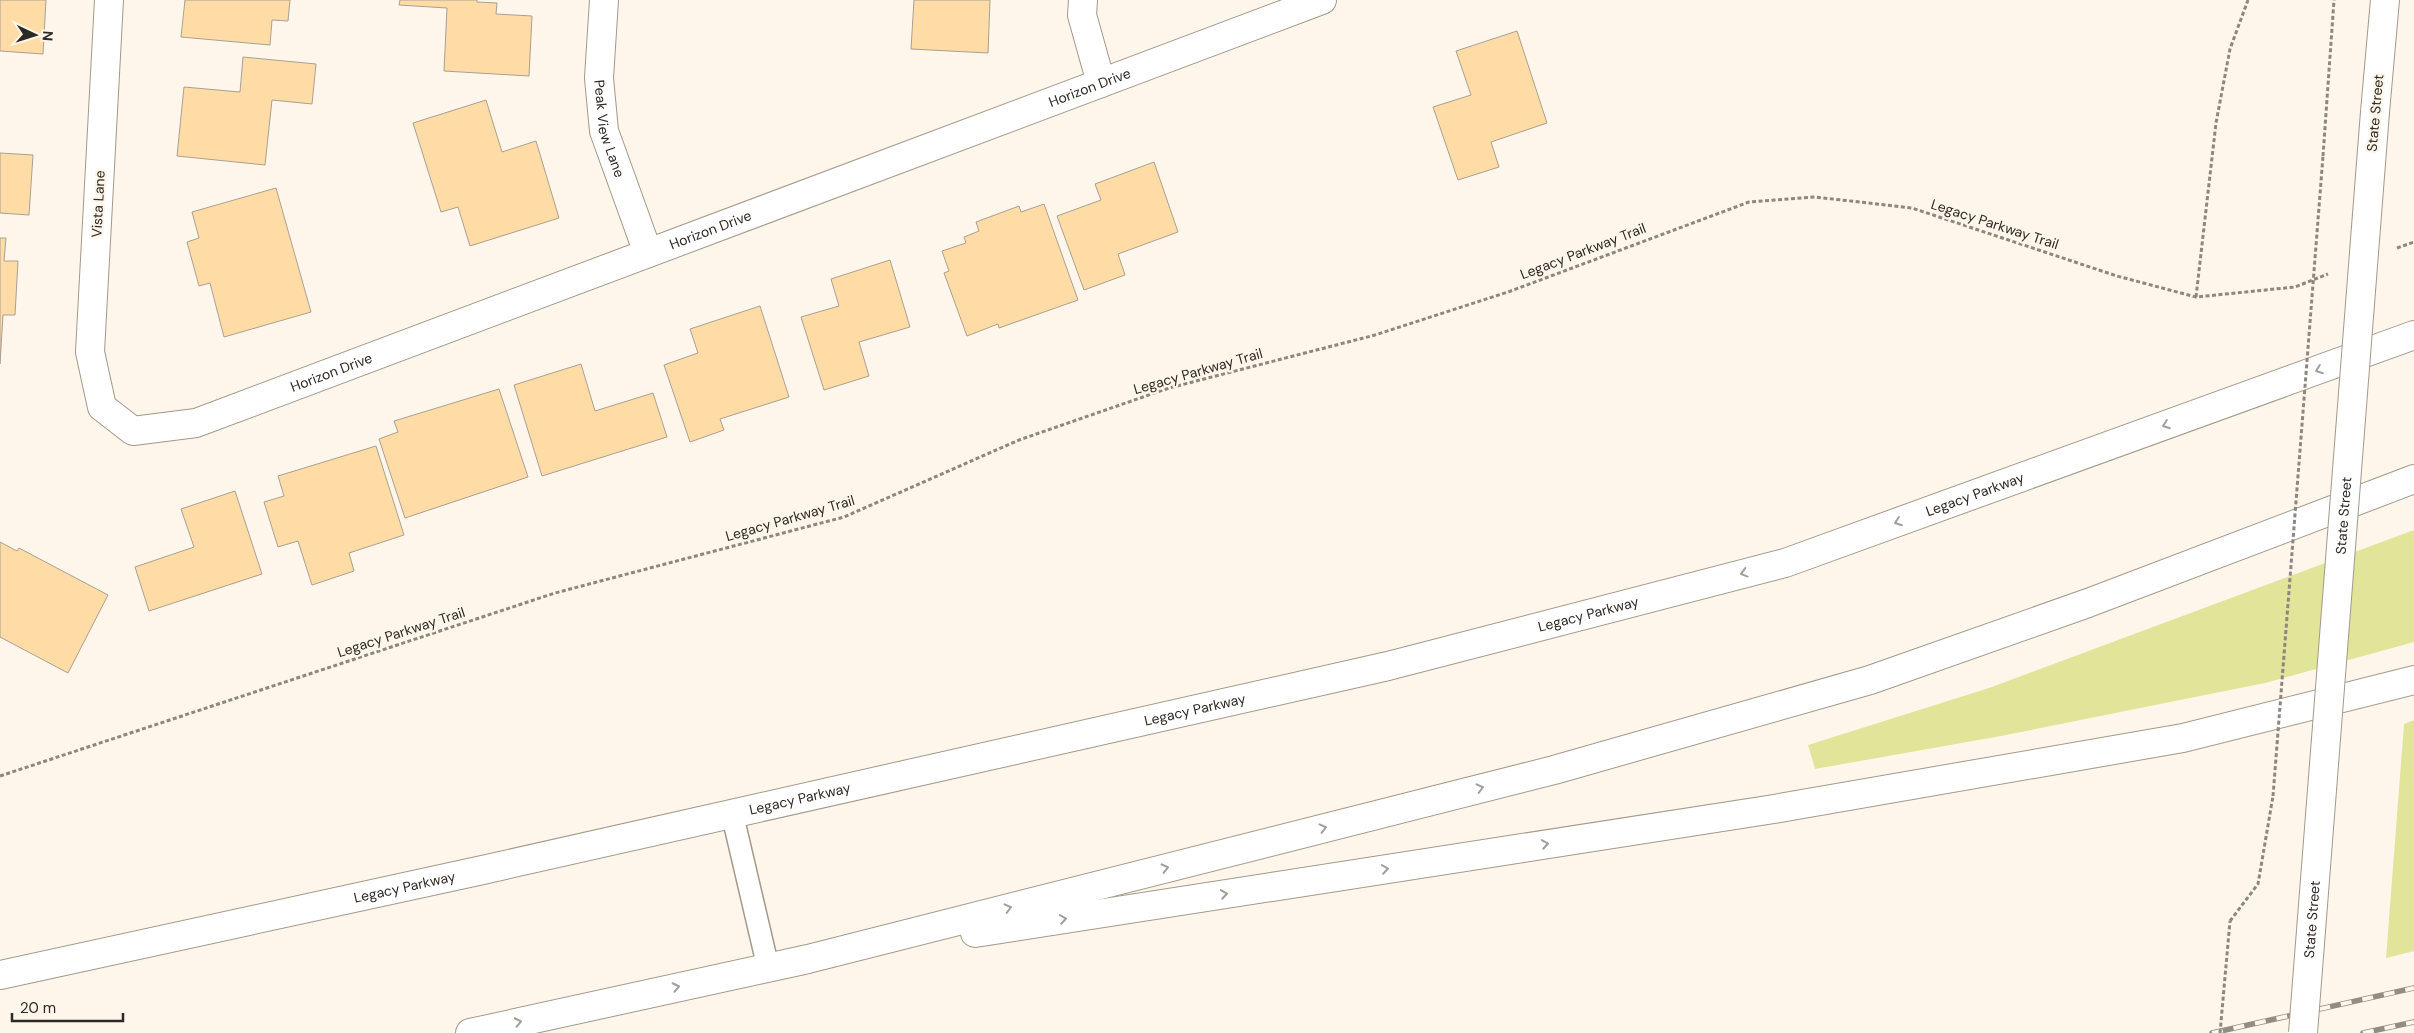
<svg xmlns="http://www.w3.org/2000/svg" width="2414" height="1033" viewBox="0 0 2414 1033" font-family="'DM Sans',sans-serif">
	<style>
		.green { fill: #e1e59a }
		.building { fill: #ffdca5; stroke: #a9a092 }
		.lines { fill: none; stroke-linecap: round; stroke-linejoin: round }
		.lane-casing { stroke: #a2998b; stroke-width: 24 }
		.street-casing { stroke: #a2998b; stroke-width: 30 }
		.secondary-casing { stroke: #a2998b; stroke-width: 30 }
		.highway-casing { stroke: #a2998b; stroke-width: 30 }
		.path { stroke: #8d877f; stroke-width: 3; stroke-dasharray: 4 2.5; stroke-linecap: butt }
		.lane { stroke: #fff; stroke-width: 21 }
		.street { stroke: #fff; stroke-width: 28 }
		.secondary { stroke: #fff; stroke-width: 28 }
		.highway { stroke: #fff; stroke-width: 28 }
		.rail-casing { stroke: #928c84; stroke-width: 5.5 }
		.rail { stroke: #fef6ea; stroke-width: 4; stroke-dasharray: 11; stroke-linecap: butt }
		.secondary-bridge-casing { stroke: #a2998b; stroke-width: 30; stroke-linecap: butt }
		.path-bridge { stroke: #8d877f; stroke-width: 3; stroke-dasharray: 4 2.5; stroke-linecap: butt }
		.secondary-bridge { stroke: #fff; stroke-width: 28 }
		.oneway { stroke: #a09f9c }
		.labels { text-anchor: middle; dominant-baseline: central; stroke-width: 4.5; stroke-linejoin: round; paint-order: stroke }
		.street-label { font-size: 14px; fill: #2d2924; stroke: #fef6ea }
	</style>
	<rect width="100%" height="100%" fill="#fef6ea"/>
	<g class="green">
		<polygon points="2414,530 2414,642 2265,683 2001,736 1815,769 1808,745 1989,688"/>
		<polygon points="2414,720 2414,951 2386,958 2404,724"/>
	</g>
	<g class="building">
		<polygon points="0,0 46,0 43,54 0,51"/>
		<polygon points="185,0 290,0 288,21 272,20 270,45 181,37"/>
		<polygon points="400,0 477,0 477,2 497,3 496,14 532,16 529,76 444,71 447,8 399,5"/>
		<polygon points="914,0 990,0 988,53 911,49"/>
		<polygon points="1517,31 1547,123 1491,142 1499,167 1458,180 1433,107 1471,95 1456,51"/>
		<polygon points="243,57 316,64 312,104 272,100 265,165 177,156 184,87 240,92"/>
		<polygon points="486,100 502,152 536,141 559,218 470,246 458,207 441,212 413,123"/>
		<polygon points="0,153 33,155 29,215 0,213"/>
		<polygon points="1154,162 1178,232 1118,254 1125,275 1084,290 1057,216 1101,200 1095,184"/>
		<polygon points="276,188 311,312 224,337 210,283 199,286 187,242 199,238 192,212"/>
		<polygon points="1044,204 1078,300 999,328 998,324 967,336 944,273 949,271 942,251 966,243 964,237 979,231 976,222 1019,206 1021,212"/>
		<polygon points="0,238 6,238 4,261 18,261 15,315 3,315 0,364"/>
		<polygon points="890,260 910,327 859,342 869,376 824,390 801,317 839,306 831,279"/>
		<polygon points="760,306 789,397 720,419 724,430 690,442 664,365 698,353 690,329"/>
		<polygon points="581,364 595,411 653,393 667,437 542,476 514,385"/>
		<polygon points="499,389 528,477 405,518 379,439 398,432 394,421"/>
		<polygon points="376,446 404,535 349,553 354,571 312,585 298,541 278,547 264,502 284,496 278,476"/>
		<polygon points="235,491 262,574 149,611 135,567 194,547 181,509"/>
		<polygon points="0,542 17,551 19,548 108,595 68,673 0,637"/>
	</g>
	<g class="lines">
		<g class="lane-casing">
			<polyline id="lane" points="732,813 768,967"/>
		</g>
		<g class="street-casing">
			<g id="street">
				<path id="s1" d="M109,0L90,352L102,407L133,431L196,423L1322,0"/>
				<path id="s2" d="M604,0L599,78L604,131L648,253"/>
				<polyline points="1083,0 1082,15 1101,83"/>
			</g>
		</g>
		<g class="secondary-casing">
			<polyline id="secondary" points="2375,112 2385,0"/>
		</g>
		<g class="highway-casing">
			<g id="highway">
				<polyline points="975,933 1774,809 2183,738 2414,680"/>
				<path id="s3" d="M0,975L478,871L1388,666L1785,563L2414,335"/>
				<polyline points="470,1033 808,959 1554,770 1870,680 2088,603 2414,479"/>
			</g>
		</g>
		<g class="path">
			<polyline points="2323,156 2334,0"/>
			<polyline points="2397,248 2414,242"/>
			<polyline points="2196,297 2216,123 2230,49 2248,0"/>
			<polyline points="0,776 555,593 844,517 1019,440 1169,388 1375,335 1508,292 1749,202 1815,197 1912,208 2117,276 2196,297 2295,287 2328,274"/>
			<polyline points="2230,921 2258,884 2273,796"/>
		</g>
		<use href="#lane" class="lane"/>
		<use href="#street" class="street"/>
		<use href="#secondary" class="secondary"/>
		<use href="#highway" class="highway"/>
		<g class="rail-casing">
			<g id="rail">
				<polyline points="2212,1033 2414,988"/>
				<polyline points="2363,1033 2414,1022"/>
			</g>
		</g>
		<use href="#rail" class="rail"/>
		<g class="secondary-bridge-casing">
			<g id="secondary-bridge">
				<path id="s4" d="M2303,1033L2375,112"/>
			</g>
		</g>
		<g class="path-bridge">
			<polyline points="2273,796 2323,156"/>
			<polyline points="2220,1033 2230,921"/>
		</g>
		<use href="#secondary-bridge" class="secondary-bridge"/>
	</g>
	<defs><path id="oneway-chevron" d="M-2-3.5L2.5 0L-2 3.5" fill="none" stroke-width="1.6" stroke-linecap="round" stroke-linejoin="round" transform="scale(1.25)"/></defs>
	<g class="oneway">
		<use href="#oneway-chevron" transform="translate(2319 370) rotate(160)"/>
		<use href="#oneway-chevron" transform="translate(2166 425) rotate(160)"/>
		<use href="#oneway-chevron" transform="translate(1898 522) rotate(160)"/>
		<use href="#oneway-chevron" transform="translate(1744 573) rotate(165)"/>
		<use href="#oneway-chevron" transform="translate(1480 788) rotate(-14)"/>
		<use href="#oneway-chevron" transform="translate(1323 828) rotate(-14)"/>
		<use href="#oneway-chevron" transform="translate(1545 844) rotate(-9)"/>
		<use href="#oneway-chevron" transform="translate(1165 868) rotate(-14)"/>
		<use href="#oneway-chevron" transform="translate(1385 869) rotate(-9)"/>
		<use href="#oneway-chevron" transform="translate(1224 894) rotate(-9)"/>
		<use href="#oneway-chevron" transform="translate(1008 908) rotate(-14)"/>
		<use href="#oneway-chevron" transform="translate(1063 919) rotate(-9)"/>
		<use href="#oneway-chevron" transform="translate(676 987) rotate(-12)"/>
		<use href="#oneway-chevron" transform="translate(518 1022) rotate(-12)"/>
	</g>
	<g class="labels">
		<g class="street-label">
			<text stroke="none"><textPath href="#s1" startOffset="1466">Horizon Drive</textPath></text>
			<text transform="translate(2375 113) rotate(-85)">State Street</text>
			<text stroke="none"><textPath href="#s2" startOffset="130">Peak View Lane</textPath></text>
			<text transform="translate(98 204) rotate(-87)">Vista Lane</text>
			<text transform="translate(1995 224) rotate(18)">Legacy Parkway Trail</text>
			<text stroke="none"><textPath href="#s1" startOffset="1061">Horizon Drive</textPath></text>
			<text transform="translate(1583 251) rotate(-21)">Legacy Parkway Trail</text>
			<text transform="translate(1198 371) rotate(-16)">Legacy Parkway Trail</text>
			<text stroke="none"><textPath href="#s1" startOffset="656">Horizon Drive</textPath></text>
			<text stroke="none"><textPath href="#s3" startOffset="2034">Legacy Parkway</textPath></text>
			<text stroke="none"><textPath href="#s4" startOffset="519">State Street</textPath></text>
			<text transform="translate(790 518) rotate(-16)">Legacy Parkway Trail</text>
			<text stroke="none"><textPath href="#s3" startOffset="1629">Legacy Parkway</textPath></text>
			<text transform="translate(401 632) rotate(-18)">Legacy Parkway Trail</text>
			<text stroke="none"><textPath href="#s3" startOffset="1224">Legacy Parkway</textPath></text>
			<text stroke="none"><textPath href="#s3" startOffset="819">Legacy Parkway</textPath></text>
			<text stroke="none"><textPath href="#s3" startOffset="414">Legacy Parkway</textPath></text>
			<text stroke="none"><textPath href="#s4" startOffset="114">State Street</textPath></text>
		</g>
	</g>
	<g transform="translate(35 35) rotate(94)" stroke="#fef6ea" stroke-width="4" paint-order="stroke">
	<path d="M0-4L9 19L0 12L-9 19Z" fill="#2d2924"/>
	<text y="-8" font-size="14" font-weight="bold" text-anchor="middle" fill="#2d2924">N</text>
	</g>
	<path d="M12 1013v8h111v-8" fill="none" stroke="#2d2924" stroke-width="2.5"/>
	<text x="20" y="1013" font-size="15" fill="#2d2924" stroke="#fef6ea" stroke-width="4" paint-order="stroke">20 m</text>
</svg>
